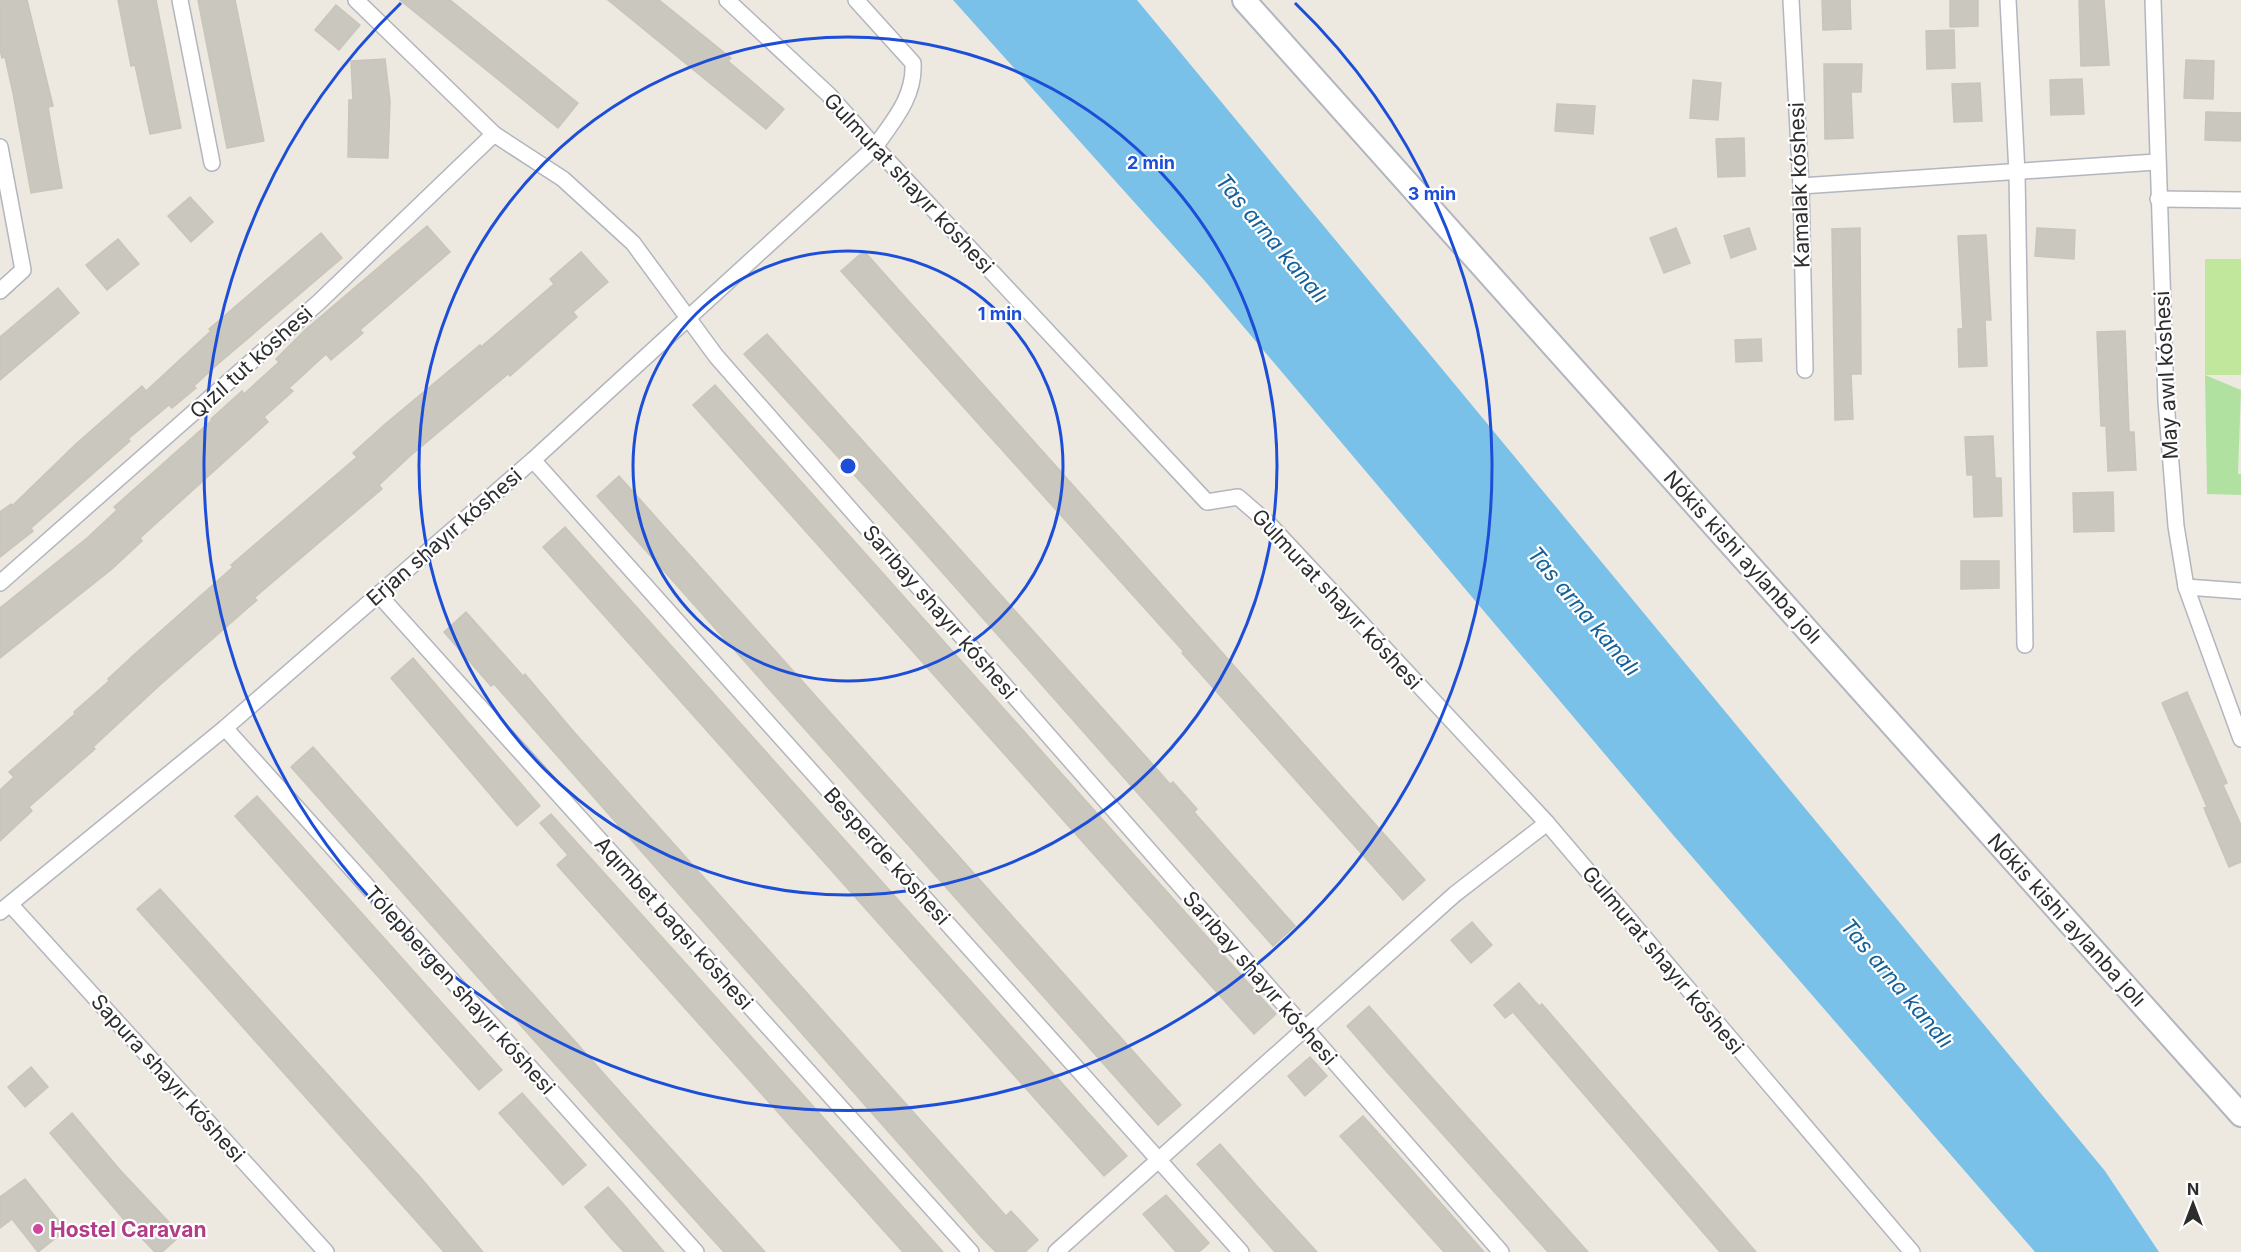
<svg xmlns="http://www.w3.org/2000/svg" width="2241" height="1252" viewBox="0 0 2241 1252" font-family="Inter,sans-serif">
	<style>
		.green { fill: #b0e1a0 }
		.pitch { fill: #c1e79d }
		.water { fill: #7ac1e9 }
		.building { fill: #c9c7be; stroke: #c9c5ba; stroke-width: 1.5 }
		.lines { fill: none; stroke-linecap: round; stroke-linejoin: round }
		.minor-casing { stroke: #b3b5bf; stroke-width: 18 }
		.secondary-casing { stroke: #b3b5bf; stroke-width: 26 }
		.minor { stroke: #fff; stroke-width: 15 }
		.secondary { stroke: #fff; stroke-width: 22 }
		.ring { fill: none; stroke: #1d4ed8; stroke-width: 3 }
		.hotel-dot { fill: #d1479c; stroke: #fff; stroke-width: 2 }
		.labels { text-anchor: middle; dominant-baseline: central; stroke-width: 4.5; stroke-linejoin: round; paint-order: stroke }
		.street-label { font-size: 21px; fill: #2d2d2d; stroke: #fff }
		.hotel-label { font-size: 21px; font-weight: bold; fill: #b23c85; stroke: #fff; text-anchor: start }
		.water-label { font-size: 22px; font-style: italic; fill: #156099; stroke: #fff }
		.centre { fill: #1d4ed8; stroke: #fff; stroke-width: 3 }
		.ring-label { font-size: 18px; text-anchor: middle; font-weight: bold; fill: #1d4ed8; stroke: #fff; stroke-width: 4.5; stroke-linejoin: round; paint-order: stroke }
	</style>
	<rect width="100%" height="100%" fill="#ede9e0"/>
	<polygon class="green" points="2205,375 2241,390 2238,474 2241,474 2241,495 2207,494"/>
	<rect class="pitch" x="2205" y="259" width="36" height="116"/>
	<polygon class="water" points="953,0 1137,0 2105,1171 2159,1252 2035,1252 1674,836 1204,280"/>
	<g class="building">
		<polygon points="0,0 27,0 53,106 48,107 62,188 31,193 13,93 5,57 2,58 0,50"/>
		<polygon points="118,0 156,0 181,128 150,134 135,65 131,66"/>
		<polygon points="198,0 235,0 264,141 227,148"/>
		<polygon points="400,0 450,0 578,103 558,128"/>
		<polygon points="608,0 659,0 731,58 728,61 784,109 766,129"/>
		<polygon points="1822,0 1850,0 1851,29 1823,30"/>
		<polygon points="1950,0 1978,0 1978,26 1950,27"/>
		<polygon points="2079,0 2104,0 2109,65 2081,66"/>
		<polygon points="336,5 360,25 339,50 315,30"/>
		<polygon points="1954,30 1955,68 1927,69 1926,31"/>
		<polygon points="385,59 390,101 388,158 348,157 349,100 353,100 351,61"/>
		<polygon points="2186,60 2214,61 2213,99 2184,98"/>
		<polygon points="1824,64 1862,64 1861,92 1851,92 1853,138 1825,139"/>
		<polygon points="2082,79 2084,114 2051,115 2050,80"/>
		<polygon points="1693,80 1721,83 1718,120 1690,118"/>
		<polygon points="1980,83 1982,121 1954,122 1952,84"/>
		<polygon points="1557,104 1595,106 1593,134 1555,131"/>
		<polygon points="2206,112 2241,113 2241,141 2205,140"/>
		<polygon points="1744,138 1745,176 1718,177 1716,139"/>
		<polygon points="190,197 213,222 191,242 168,216"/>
		<polygon points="427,226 450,252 360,330 363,333 331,360 326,354 289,388 293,391 264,417 268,422 140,538 142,541 112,569 0,658 0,608 87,538 117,510 114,507 212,420 211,419 242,391 244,394 279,362 276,359 305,330"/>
		<polygon points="1676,228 1690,263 1664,273 1650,238"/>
		<polygon points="1749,228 1756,249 1731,258 1724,236"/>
		<polygon points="1860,228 1861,374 1851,374 1853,419 1835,420 1832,229"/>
		<polygon points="2037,228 2075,230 2074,259 2035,256"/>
		<polygon points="321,233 342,258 219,363 194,386 196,388 172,408 169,405 128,439 130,441 31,528 33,531 0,557 0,512 11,504 13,505 77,443 142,386 146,391 211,331 209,329"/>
		<polygon points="1986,235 1991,320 1985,320 1987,366 1959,367 1958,329 1963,329 1958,236"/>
		<polygon points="118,239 139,264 107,290 86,265"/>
		<polygon points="864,251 1425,880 1403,900 1182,653 1184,652 841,271"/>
		<polygon points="581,252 608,282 573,312 577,317 510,376 508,374 410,456 379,485 382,489 254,598 257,600 160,685 93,747 95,749 29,807 32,811 0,841 0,790 14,777 9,772 75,714 74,712 109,681 108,679 137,652 233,567 231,565 357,457 353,453 384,425 480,345 481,347 554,284 550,279"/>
		<polygon points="58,288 79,313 0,380 0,337"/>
		<polygon points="2125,331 2129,432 2134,432 2136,470 2108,471 2106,426 2101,426 2097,332"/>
		<polygon points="767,334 1147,758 1170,784 1173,782 1197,809 1194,812 1295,926 1273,946 910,536 744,354"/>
		<polygon points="1761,339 1762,361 1736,362 1735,340"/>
		<polygon points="715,385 1276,1014 1254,1034 693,405"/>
		<polygon points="1993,436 1995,478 2001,478 2002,516 1974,517 1973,475 1967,475 1965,437"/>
		<polygon points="619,476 1181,1105 1158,1125 597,496"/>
		<polygon points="2113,492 2114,531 2074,532 2073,493"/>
		<polygon points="565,527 1127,1156 1104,1176 543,547"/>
		<polygon points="1961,561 1999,561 1999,588 1961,589"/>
		<polygon points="466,612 523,676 525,674 574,732 1006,1216 1011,1211 1038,1240 1025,1252 996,1252 982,1238 494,684 491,686 444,632"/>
		<polygon points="413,658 540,806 517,826 391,678"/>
		<polygon points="2187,692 2227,783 2223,785 2241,825 2241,862 2229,867 2204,808 2207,807 2162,703"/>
		<polygon points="313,747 654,1130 765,1252 724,1252 619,1136 291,767"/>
		<polygon points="257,796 502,1070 479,1090 235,816"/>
		<polygon points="551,814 697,976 943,1252 903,1252 875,1221 557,865 568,855 540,823"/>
		<polygon points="160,889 421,1178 483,1252 444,1252 207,987 137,909"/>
		<polygon points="1472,922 1492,945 1471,963 1451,940"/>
		<polygon points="1519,983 1539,1006 1542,1004 1756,1252 1720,1252 1513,1012 1505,1018 1494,1005"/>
		<polygon points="1369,1006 1426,1071 1588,1252 1548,1252 1387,1072 1347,1026"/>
		<polygon points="1310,1057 1327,1076 1305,1096 1288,1076"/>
		<polygon points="31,1067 48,1087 25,1107 8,1087"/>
		<polygon points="522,1093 586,1165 563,1185 499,1113"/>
		<polygon points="72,1113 120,1170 181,1235 162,1252 155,1252 126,1222 50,1133"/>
		<polygon points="1363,1116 1409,1167 1484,1252 1444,1252 1340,1136"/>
		<polygon points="1220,1144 1263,1193 1317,1252 1275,1252 1197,1164"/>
		<polygon points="25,1179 66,1230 38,1252 12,1219 0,1228 0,1197"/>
		<polygon points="608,1187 625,1206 664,1252 624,1252 611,1238 585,1207"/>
		<polygon points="1166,1195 1209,1243 1199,1252 1176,1252 1143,1214"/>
	</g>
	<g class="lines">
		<g class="minor-casing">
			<g id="minor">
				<polyline points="180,0 212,163"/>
				<polyline points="356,0 494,134 563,179 633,243 716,356 1501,1252"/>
				<polyline points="727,0 829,95 875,147 1207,502 1238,497 1268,523 1547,823 1912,1252"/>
				<polyline points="1791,0 1801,186 1805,370"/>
				<polyline points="2008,0 2017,173 2025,645"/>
				<polyline points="2153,0 2166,401 2176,526 2186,587 2241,739"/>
				<polyline points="0,147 23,270 0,291"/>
				<polyline points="1801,186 2156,162"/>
				<polyline points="2158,199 2241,200"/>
				<polyline points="533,460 1241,1252"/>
				<polyline points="0,583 319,302 494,134"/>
				<polyline points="2186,587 2241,591"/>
				<polyline points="378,594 971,1252"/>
				<polyline points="225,728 696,1252"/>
				<polyline points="10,904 326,1252"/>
				<path d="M0,912L225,728L533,460L875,147C893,121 915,97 913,63L856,0"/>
				<polyline points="1056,1252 1455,894 1547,823"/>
			</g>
		</g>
		<g class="secondary-casing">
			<polyline id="secondary" points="1244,0 2241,1115"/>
		</g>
		<use href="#minor" class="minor"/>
		<use href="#secondary" class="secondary"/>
	</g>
	<g class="ring">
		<circle cx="848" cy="466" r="215"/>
		<circle cx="848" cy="466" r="429"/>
		<path d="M1295 3A644 644 0 1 1 401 3"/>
	</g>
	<circle class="hotel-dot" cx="38" cy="1229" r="6"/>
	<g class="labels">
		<g class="street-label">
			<text transform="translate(909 183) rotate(47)">Gulmurat shayır kóshesi</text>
			<text transform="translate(1799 185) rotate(-92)">Kamalak kóshesi</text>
			<text transform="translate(251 362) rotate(-42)">Qızıl tut kóshesi</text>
			<text transform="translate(2166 375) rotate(-93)">May awıl kóshesi</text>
			<text transform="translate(444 537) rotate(-41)">Erjan shayır kóshesi</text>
			<text transform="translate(1743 557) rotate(48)">Nókis kishi aylanba jolı</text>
			<text transform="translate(1337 599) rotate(47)">Gulmurat shayır kóshesi</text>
			<text transform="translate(940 612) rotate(49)">Sarıbay shayır kóshesi</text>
			<text transform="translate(887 856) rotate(48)">Besperde kóshesi</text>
			<text transform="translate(2067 920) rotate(48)">Nókis kishi aylanba jolı</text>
			<text transform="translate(674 923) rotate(48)">Aqımbet baqsı kóshesi</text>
			<text transform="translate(1663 960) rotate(50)">Gulmurat shayır kóshesi</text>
			<text transform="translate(1260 978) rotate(49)">Sarıbay shayır kóshesi</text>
			<text transform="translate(460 990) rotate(48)">Tólepbergen shayır kóshesi</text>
			<text transform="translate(168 1078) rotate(48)">Sapura shayır kóshesi</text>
		</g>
		<g class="hotel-label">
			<text x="50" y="1229">Hostel Caravan</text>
		</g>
		<g class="water-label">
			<text transform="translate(1272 238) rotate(50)">Tas arna kanalı</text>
			<text transform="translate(1584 611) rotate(50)">Tas arna kanalı</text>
			<text transform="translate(1897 983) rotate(50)">Tas arna kanalı</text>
		</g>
	</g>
	<circle cx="848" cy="466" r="9" class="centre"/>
	<g class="ring-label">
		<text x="1151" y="169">2 min</text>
		<text x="1432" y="200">3 min</text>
		<text x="1000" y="320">1 min</text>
	</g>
	<g transform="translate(2193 1204)" stroke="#ffffff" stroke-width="4.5" paint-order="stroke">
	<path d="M0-4.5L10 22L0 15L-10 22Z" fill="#2d2d2d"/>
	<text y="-9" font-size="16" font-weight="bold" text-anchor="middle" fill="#2d2d2d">N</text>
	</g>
</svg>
